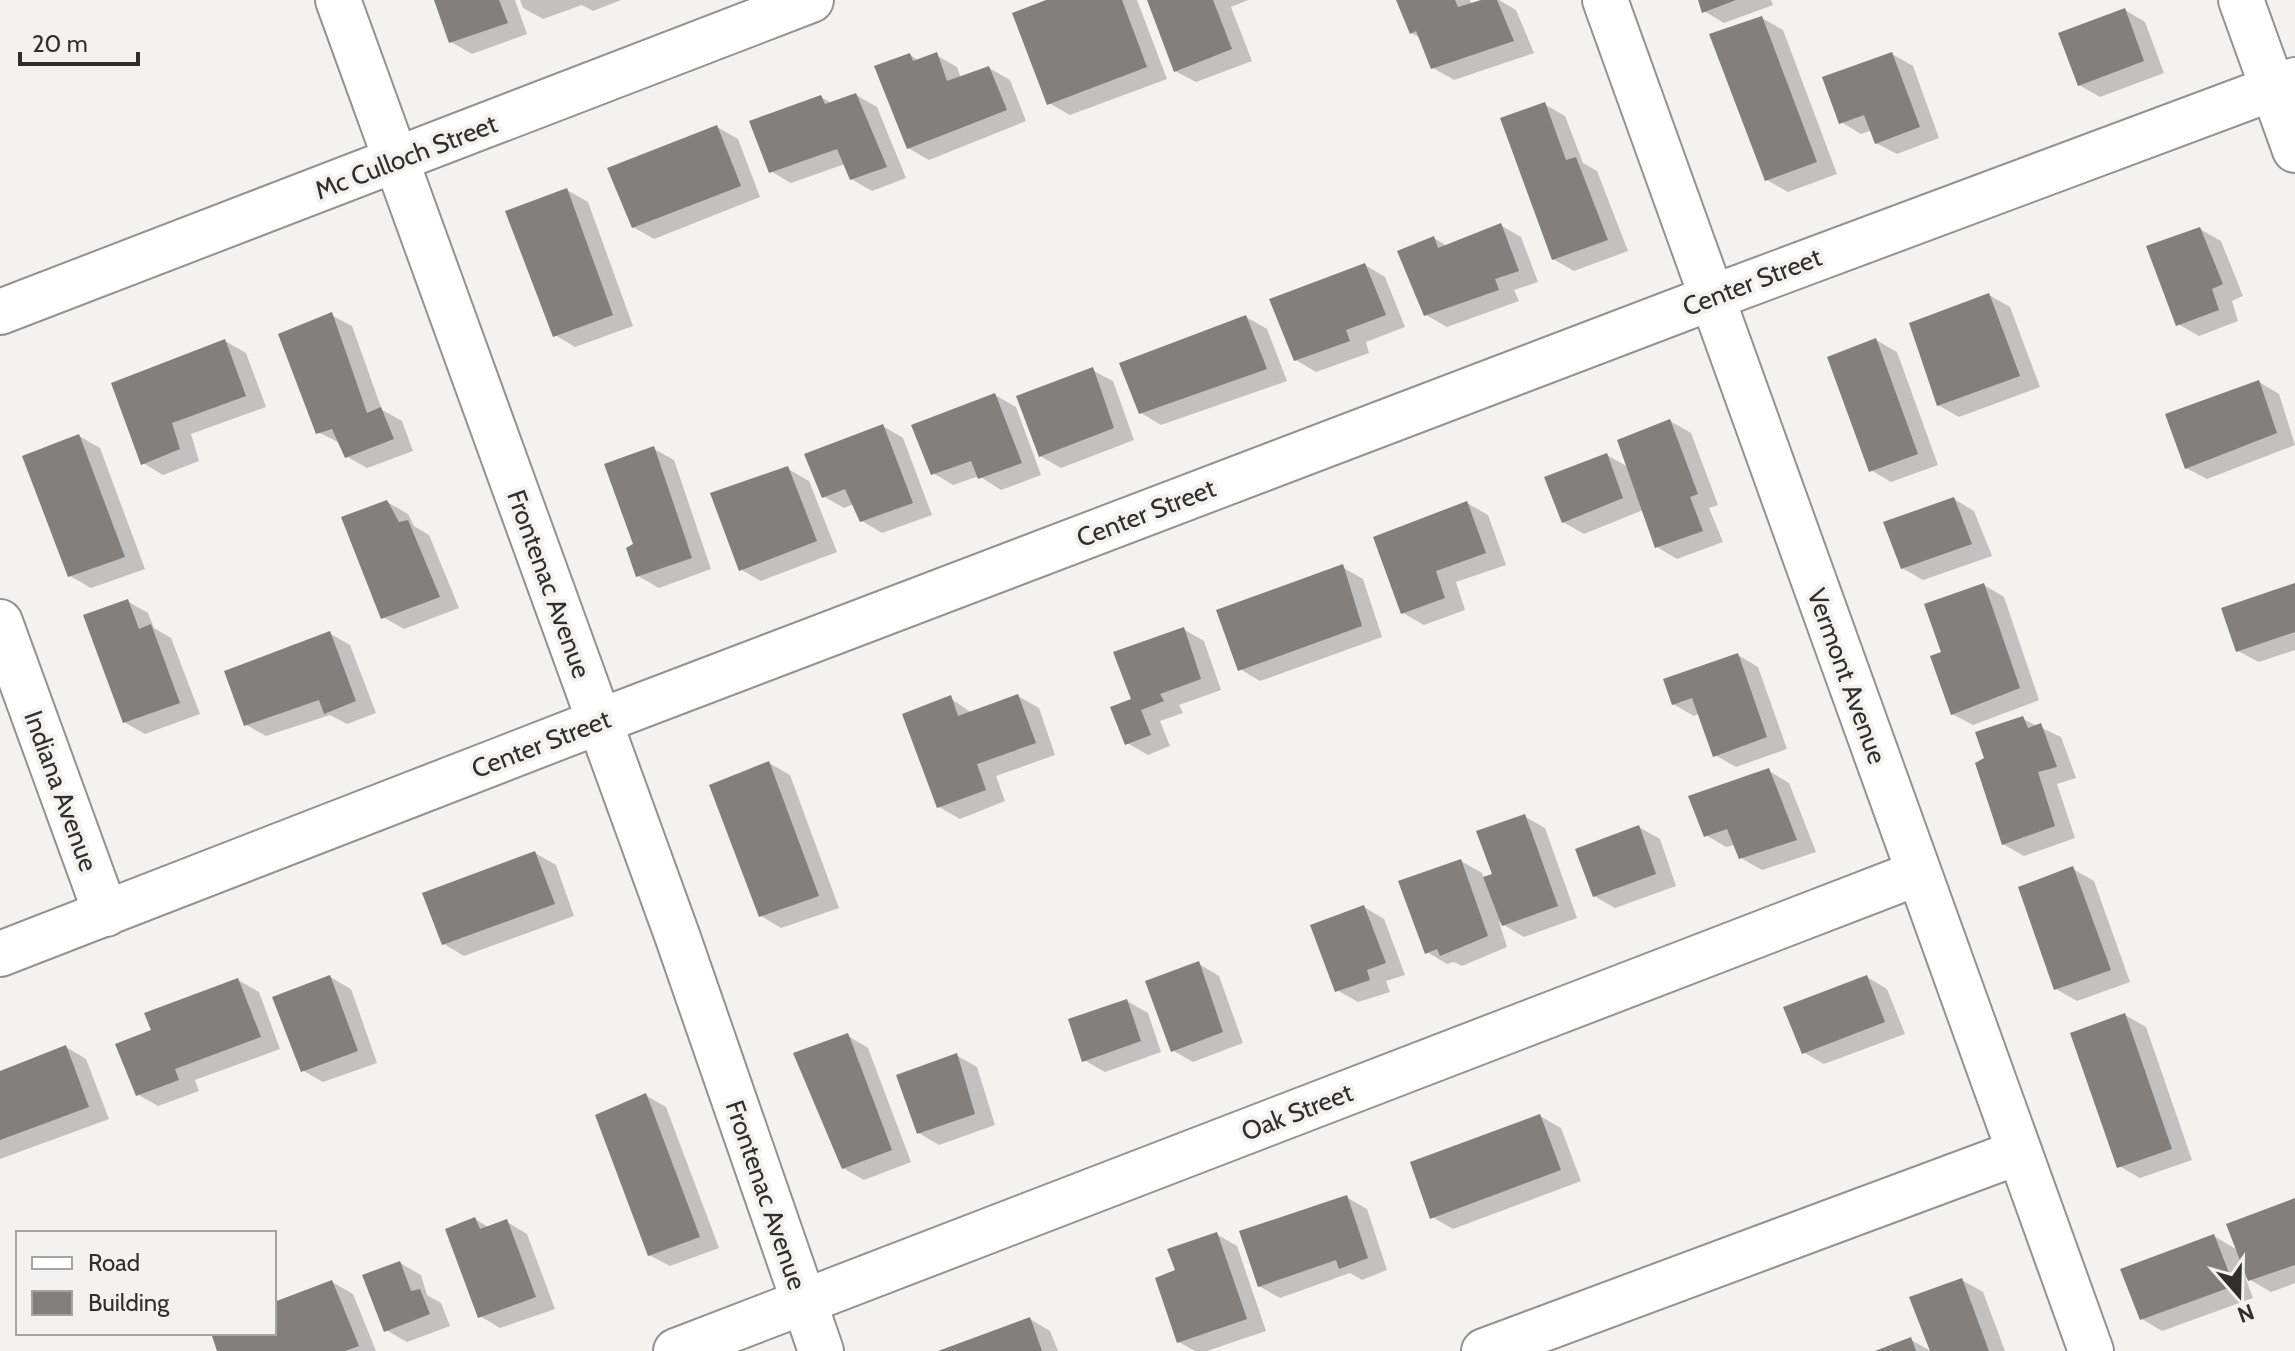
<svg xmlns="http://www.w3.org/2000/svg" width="2295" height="1351" viewBox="0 0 2295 1351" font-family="Cabin,sans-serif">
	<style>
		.shadow { fill: #0003 }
		.building { fill: #827f7d }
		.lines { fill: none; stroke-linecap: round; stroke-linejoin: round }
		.minor-casing { stroke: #949290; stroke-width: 48 }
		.minor { stroke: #fff; stroke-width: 44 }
		.labels { text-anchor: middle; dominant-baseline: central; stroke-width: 8; stroke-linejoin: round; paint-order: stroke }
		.street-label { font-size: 26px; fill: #302f2e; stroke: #f4f2ef }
	</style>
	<rect width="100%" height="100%" fill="#f4f2ef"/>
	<g class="shadow">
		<polygon points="437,0 515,0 527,34 472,54 451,42"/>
		<polygon points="520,0 621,0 593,11 582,5 543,19 523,8"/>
		<polygon points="1052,0 1137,0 1167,79 1070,115 1049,103"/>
		<polygon points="1149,0 1248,0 1231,7 1252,61 1196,82 1175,71"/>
		<polygon points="1399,0 1470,0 1472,5 1499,0 1516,10 1534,53 1454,80 1433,68 1421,38 1411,33"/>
		<polygon points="1700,0 1771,0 1773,5 1724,23 1704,11"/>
		<polygon points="2125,10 2145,22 2164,73 2100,97 2079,85"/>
		<polygon points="1762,18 1783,30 1837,174 1788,192 1767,180"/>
		<polygon points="1892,54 1913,66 1939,138 1897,154 1876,143 1872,130 1861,134 1841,122"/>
		<polygon points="910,55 919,61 936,55 957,67 961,78 989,68 1010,80 1026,121 929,160 908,148"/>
		<polygon points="856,95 877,107 906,178 872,191 851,179 845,164 791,183 770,171 821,97 833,104"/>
		<polygon points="1544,104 1565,116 1583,163 1597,171 1628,251 1574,271 1553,259"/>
		<polygon points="717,127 738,139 760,197 654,239 633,227"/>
		<polygon points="567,190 588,202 633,326 575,347 555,335"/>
		<polygon points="1500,225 1521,237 1538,282 1514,290 1519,301 1447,327 1426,315 1434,238 1447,246"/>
		<polygon points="2200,229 2221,241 2243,296 2232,301 2238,321 2199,336 2178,324"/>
		<polygon points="1365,265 1385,277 1405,327 1366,342 1369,353 1316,372 1296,360"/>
		<polygon points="1989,295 2010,307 2040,387 1959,417 1938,405"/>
		<polygon points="331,315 352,326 382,410 402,421 413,451 367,468 346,456 340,443 318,432"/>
		<polygon points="1246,317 1267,329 1287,381 1161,425 1141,413"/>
		<polygon points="1876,340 1897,352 1938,465 1891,482 1871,470"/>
		<polygon points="225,341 246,353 266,407 191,434 199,461 163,475 143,463"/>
		<polygon points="1092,370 1113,381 1134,440 1061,468 1040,456"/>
		<polygon points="2259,382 2279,394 2295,445 2207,479 2186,468"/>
		<polygon points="995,395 1016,407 1041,475 1001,490 979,476 953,485 933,473"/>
		<polygon points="1670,421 1691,433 1718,505 1709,508 1723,542 1677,559 1657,547 1643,510 1584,534 1563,522 1607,455 1628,467"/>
		<polygon points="883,426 903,438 932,515 882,533 862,521 854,504 844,508 823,496"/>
		<polygon points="79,436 100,448 145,569 91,588 70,576"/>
		<polygon points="654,449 674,460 711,569 659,588 638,576"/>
		<polygon points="788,469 809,481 837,552 761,581 740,569"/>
		<polygon points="1954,499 1974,511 1992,556 1923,580 1902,568"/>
		<polygon points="387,502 408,514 414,526 429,535 459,608 404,629 383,617"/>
		<polygon points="1467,503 1488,515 1506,565 1456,582 1465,610 1424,625 1403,613"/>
		<polygon points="1342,567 1363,579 1382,637 1260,681 1240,669"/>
		<polygon points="1984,585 2004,597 2039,700 1973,725 1952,714"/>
		<polygon points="2295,585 2295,650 2259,662 2238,651"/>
		<polygon points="127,601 148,613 154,628 171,638 200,714 145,734 124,722"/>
		<polygon points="1183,629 1204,641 1221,690 1179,705 1183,713 1160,721 1170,746 1148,755 1127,743 1133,700"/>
		<polygon points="329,633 350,645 376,713 347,724 330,715 266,736 245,724"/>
		<polygon points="1738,655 1758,667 1787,749 1736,767 1715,755 1700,713 1694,716 1673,704"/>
		<polygon points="1018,696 1039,708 1055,755 996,776 1005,801 960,819 939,807 950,698 972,713"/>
		<polygon points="2023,719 2061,737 2076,778 2057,784 2075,838 2024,856 2003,844 1987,759"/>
		<polygon points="769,763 790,775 839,908 781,928 761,916"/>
		<polygon points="1769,771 1789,783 1816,852 1762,870 1741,858 1734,845 1726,847 1706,835"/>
		<polygon points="1524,816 1545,828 1577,918 1524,937 1499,922 1507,947 1462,966 1454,962 1447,964 1427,952 1461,861 1482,873 1484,879 1494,875"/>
		<polygon points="1639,827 1660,839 1676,886 1615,908 1594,896"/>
		<polygon points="535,853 556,865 574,916 464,956 444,944"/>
		<polygon points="2073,869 2094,881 2130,982 2077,1001 2056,989"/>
		<polygon points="1364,907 1384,919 1405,975 1386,981 1390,992 1358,1002 1337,990"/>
		<polygon points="1199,964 1219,976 1243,1043 1193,1062 1172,1050"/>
		<polygon points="330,977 351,989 377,1063 323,1082 302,1070"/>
		<polygon points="1867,977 1887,989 1905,1034 1824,1064 1803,1052"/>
		<polygon points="238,980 259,992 280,1049 195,1080 199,1091 158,1106 137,1094 153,1031"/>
		<polygon points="1127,1001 1148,1013 1161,1052 1105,1072 1084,1060"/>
		<polygon points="2125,1015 2146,1027 2192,1160 2140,1178 2119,1166"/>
		<polygon points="848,1036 868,1048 911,1162 864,1180 843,1168"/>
		<polygon points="66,1047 86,1059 109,1119 0,1159 0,1073"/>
		<polygon points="956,1055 977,1067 995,1125 939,1145 919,1133"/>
		<polygon points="645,1095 666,1107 719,1248 670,1266 649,1255"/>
		<polygon points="1540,1116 1561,1128 1581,1181 1453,1229 1432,1217"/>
		<polygon points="1346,1197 1367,1209 1387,1270 1362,1280 1350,1273 1280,1298 1259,1286"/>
		<polygon points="2295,1200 2295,1283 2271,1292 2245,1277 2253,1298 2162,1331 2142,1319 2214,1236 2239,1251"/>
		<polygon points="475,1219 490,1228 507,1222 527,1234 555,1309 500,1328 480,1316"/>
		<polygon points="1216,1234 1237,1246 1266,1331 1207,1351 1195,1351 1179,1342 1177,1271"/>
		<polygon points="400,1263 421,1275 427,1295 441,1303 450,1326 407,1342 386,1330"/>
		<polygon points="1962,1280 1983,1292 2005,1351 1932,1351"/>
		<polygon points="332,1282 353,1294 376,1351 219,1351 213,1333 274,1333 274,1304"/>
		<polygon points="1030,1319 1050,1331 1058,1351 943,1351"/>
		<polygon points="1911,1340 1931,1351 1879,1351"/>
	</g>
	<g class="building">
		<polygon points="434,0 499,0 508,23 449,43"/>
		<polygon points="1046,0 1122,0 1147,67 1047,105 1012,13"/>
		<polygon points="1147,0 1213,0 1232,49 1174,72"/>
		<polygon points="1396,0 1455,0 1458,7 1481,0 1497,0 1514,41 1431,69 1416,31 1410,34"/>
		<polygon points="1698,0 1736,0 1702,13"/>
		<polygon points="2125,8 2144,61 2078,86 2058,33"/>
		<polygon points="1762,16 1817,162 1765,181 1709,34"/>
		<polygon points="937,52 947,81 989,66 1007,110 907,149 874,66 910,53 913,61"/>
		<polygon points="1892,52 1920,127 1875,144 1864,115 1839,124 1822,77"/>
		<polygon points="856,93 887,167 850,180 837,149 769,173 749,121 821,95 825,104"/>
		<polygon points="1545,102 1566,160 1576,157 1608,240 1552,260 1500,118"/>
		<polygon points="717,125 741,186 632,228 607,168"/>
		<polygon points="567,188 613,315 553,337 505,211"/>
		<polygon points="1501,223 1519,271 1495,279 1499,290 1424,316 1397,251 1434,236 1438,248"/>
		<polygon points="2200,227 2223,284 2212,289 2219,310 2176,326 2146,246"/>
		<polygon points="1365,263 1386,315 1346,330 1350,341 1294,361 1269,299"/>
		<polygon points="1989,293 2020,376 1937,406 1909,323"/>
		<polygon points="332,312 367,413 381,407 394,439 345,458 332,429 316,434 278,334"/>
		<polygon points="1246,315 1267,369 1139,414 1119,363"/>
		<polygon points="1876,338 1918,454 1869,472 1827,357"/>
		<polygon points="225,339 246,396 172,423 180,449 141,465 111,383"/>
		<polygon points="1093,367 1114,428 1039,457 1016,396"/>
		<polygon points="2259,380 2277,433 2185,469 2165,414"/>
		<polygon points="995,393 1022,463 978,479 971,461 931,475 911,425"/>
		<polygon points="1670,419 1698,494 1690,497 1703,531 1655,548 1617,440"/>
		<polygon points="883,424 913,503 860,522 845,489 822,498 804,454"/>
		<polygon points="79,434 125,557 68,577 22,456"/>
		<polygon points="654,446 692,558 636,577 626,548 633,544 604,464"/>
		<polygon points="1607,453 1623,498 1562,523 1544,477"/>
		<polygon points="788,466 817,541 739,571 710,493"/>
		<polygon points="1954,497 1972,544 1901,569 1883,522"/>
		<polygon points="387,500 399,522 408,520 440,597 381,619 341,517"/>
		<polygon points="1467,501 1486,553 1436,571 1445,598 1401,614 1373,537"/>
		<polygon points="1343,564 1362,626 1238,671 1216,610"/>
		<polygon points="1984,583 2020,688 1951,715 1930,656 1941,652 1924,604"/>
		<polygon points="2295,583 2295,632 2236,652 2221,608"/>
		<polygon points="128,599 139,629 151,624 180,703 123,723 83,615"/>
		<polygon points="1184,627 1201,679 1160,694 1164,701 1141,710 1151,735 1125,745 1110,707 1131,699 1113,652"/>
		<polygon points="330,631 356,701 324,714 319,700 244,726 224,671"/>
		<polygon points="1738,653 1767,737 1713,757 1692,698 1672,705 1663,679"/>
		<polygon points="1018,694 1036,743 977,764 986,790 937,808 902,714 951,695 958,716"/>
		<polygon points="2023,716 2028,728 2041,723 2057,767 2038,772 2055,826 2002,845 1975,763 1984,758 1975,732"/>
		<polygon points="769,761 819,896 759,917 709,785"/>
		<polygon points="1769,768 1797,840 1739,859 1727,829 1704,837 1688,796"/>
		<polygon points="1525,814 1558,906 1502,926 1483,877 1492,874 1476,831"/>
		<polygon points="1639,825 1656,874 1593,897 1575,849"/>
		<polygon points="535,851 555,904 442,945 422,893"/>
		<polygon points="1461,859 1488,936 1440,956 1437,949 1425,954 1398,881"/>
		<polygon points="2073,866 2111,970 2054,990 2018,887"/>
		<polygon points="1364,905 1386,963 1367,970 1370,980 1335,992 1310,925"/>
		<polygon points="1199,961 1223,1032 1171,1052 1145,981"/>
		<polygon points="330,975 358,1051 301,1072 272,997"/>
		<polygon points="1867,975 1885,1022 1802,1054 1783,1007"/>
		<polygon points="238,978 261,1037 175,1069 179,1080 136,1096 115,1044 151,1030 144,1013"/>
		<polygon points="1127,999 1141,1041 1082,1062 1068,1019"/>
		<polygon points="2125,1013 2172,1149 2117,1168 2070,1033"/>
		<polygon points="848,1033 892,1150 842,1169 793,1053"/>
		<polygon points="66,1045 89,1107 0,1140 0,1071"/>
		<polygon points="957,1053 975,1114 917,1134 896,1075"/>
		<polygon points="646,1093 700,1237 648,1256 595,1115"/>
		<polygon points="1540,1114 1561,1170 1430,1219 1410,1162"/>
		<polygon points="1347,1195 1368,1258 1339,1269 1336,1260 1258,1287 1239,1231"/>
		<polygon points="2295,1198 2295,1265 2248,1281 2226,1224"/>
		<polygon points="475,1217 480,1229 507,1219 536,1297 478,1318 445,1229"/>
		<polygon points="1217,1232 1247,1319 1177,1343 1155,1278 1175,1270 1167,1249"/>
		<polygon points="2214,1234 2234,1286 2140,1320 2120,1269"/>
		<polygon points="400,1261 411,1291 420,1289 430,1314 384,1332 362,1275"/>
		<polygon points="1962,1278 1989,1351 1930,1351 1909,1297"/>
		<polygon points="332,1280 359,1346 345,1351 217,1351 211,1333 274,1333 274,1302"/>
		<polygon points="1030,1317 1042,1351 938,1351"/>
		<polygon points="1911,1337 1916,1351 1875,1351"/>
	</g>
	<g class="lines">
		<g class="minor-casing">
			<g id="minor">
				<polyline points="338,0 678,938 821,1351"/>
				<polyline points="1605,0 2091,1351"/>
				<polyline points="2241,0 2295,150"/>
				<polyline points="0,312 811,0"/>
				<polyline points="0,622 106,914"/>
				<polyline points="0,954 598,722 1711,298 2295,80"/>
				<polyline points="676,1351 1918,873"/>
				<polyline points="1484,1351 2019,1152"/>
			</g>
		</g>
		<use href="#minor" class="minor"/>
	</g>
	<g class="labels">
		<g class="street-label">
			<text transform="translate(406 157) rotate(-21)">Mc Culloch Street</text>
			<text transform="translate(1752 282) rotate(-21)">Center Street</text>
			<text transform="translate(1146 513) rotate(-21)">Center Street</text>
			<text transform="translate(549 584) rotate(70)">Frontenac Avenue</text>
			<text transform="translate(1847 676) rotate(70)">Vermont Avenue</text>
			<text transform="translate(541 744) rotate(-21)">Center Street</text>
			<text transform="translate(61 791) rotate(70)">Indiana Avenue</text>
			<text transform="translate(1297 1112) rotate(-21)">Oak Street</text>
			<text transform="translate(766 1195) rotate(71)">Frontenac Avenue</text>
		</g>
	</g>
	<rect x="16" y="1231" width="260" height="104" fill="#f4f2ef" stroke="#a6a4a2" stroke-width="2"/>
	<rect x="32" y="1257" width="40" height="12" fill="#ffffff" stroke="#a6a4a2" stroke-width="2"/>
	<text x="88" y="1271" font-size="24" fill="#302f2e">Road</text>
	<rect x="32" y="1291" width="40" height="24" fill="#827f7d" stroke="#a6a4a2" stroke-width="2"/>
	<text x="88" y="1311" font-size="24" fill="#302f2e">Building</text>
	<g transform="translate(2239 1295) rotate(160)" stroke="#f4f2ef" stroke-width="6" paint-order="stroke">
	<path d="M0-6L14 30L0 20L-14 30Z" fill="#302f2e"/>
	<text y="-12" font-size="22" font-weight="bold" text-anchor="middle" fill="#302f2e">N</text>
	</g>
	<path d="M20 52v12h118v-12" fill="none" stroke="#302f2e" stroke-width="4"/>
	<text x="32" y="52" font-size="24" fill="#302f2e" stroke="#f4f2ef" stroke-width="6" paint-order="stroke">20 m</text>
</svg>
